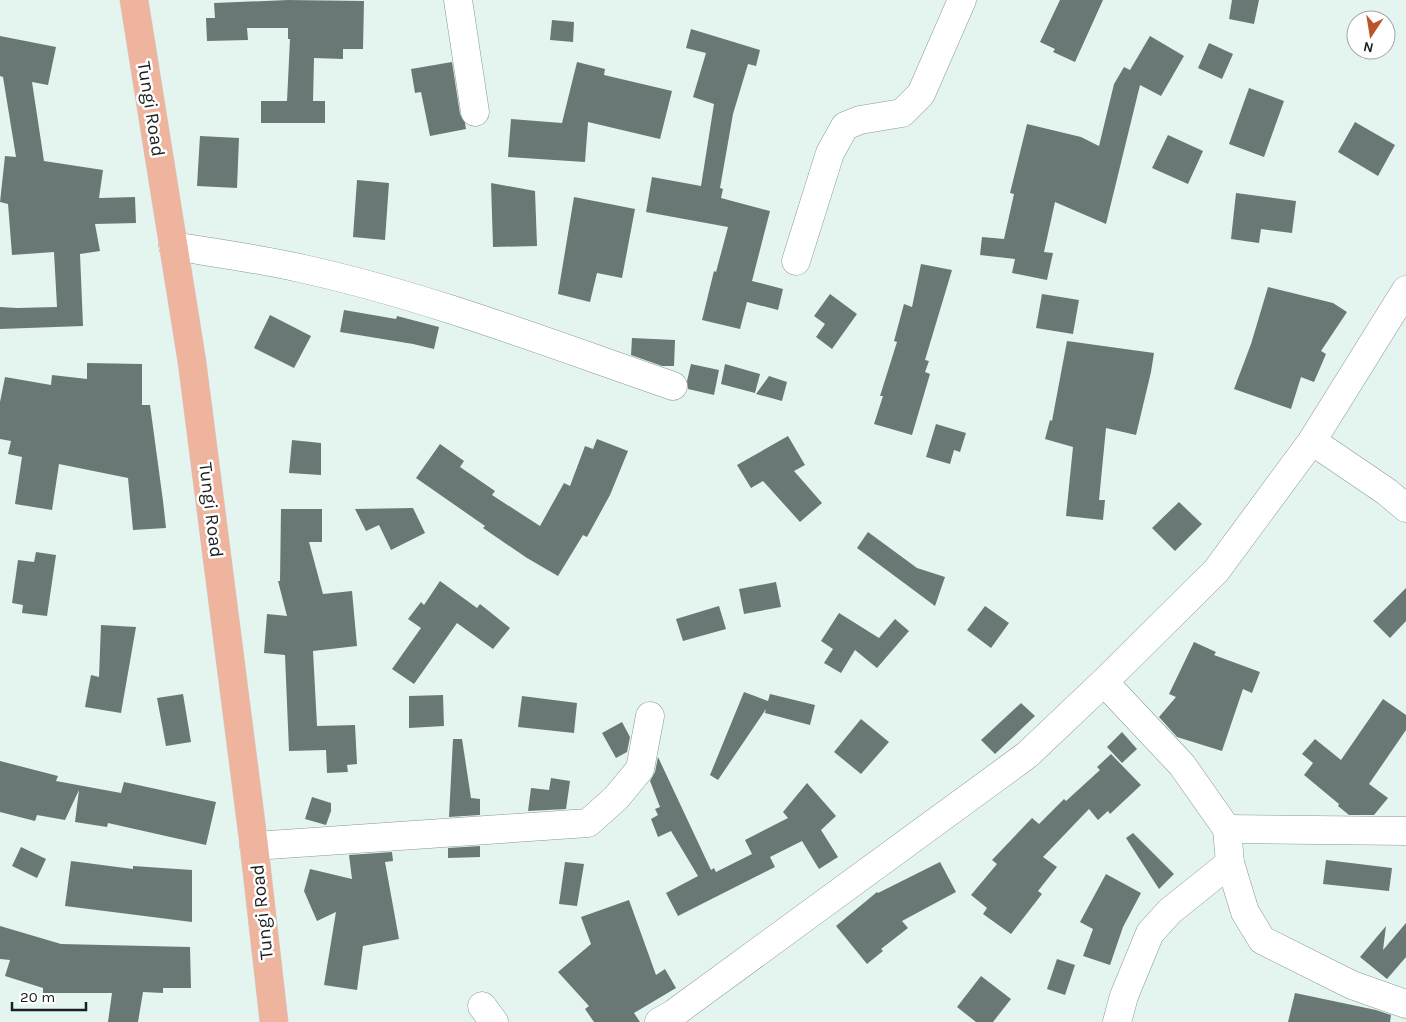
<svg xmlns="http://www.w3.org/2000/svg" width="1406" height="1022" viewBox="0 0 1406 1022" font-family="Karla,sans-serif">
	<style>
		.building { fill: #697874 }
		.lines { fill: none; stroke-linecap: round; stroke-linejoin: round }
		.minor-casing { stroke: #899894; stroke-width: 29 }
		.major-casing { stroke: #d1d2d2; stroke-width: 29 }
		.minor { stroke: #fff; stroke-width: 28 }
		.major { stroke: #efb49e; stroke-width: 28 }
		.labels { text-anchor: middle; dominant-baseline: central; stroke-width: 5; stroke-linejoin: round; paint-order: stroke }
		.street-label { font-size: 19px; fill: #1a201e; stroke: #fff }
	</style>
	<rect width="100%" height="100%" fill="#e4f5f0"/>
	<g class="building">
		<polygon points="288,0 364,1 363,49 343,49 343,59 314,58 313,101 325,101 325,123 261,123 261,101 287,101 290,39 288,39 288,28 247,28 248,40 207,41 206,18 215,18 214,3"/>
		<polygon points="1060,0 1103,0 1075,62 1053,52 1055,49 1040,42"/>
		<polygon points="1232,0 1259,0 1254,24 1229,19"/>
		<polygon points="552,20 574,22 573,42 550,40"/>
		<polygon points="691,29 760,50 756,66 748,64 733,114 720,188 723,189 721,198 770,211 752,281 783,289 778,310 747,302 740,329 702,320 714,271 716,272 728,227 646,212 652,177 701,186 714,104 693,97 706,53 686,48"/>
		<polygon points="0,36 56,47 48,85 32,82 44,161 103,170 99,198 135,197 136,223 95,224 100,251 80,254 83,326 0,329 0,307 17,308 57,307 54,252 12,255 8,204 0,202 5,156 16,157 3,77 0,76"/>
		<polygon points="1150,36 1184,56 1161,96 1140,85 1106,224 1055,202 1044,252 1053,253 1047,280 1012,273 1015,259 980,255 982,237 1004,239 1014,194 1010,193 1027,124 1081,137 1099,146 1114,84 1124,67 1130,70"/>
		<polygon points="1209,43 1233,54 1222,79 1198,68"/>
		<polygon points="452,62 460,114 465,123 466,129 430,136 421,92 415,93 411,69"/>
		<polygon points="577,62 605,69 604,75 672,91 660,139 588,122 585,162 508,157 511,119 562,123"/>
		<polygon points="1249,88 1284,101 1264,157 1229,144"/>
		<polygon points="1355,122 1395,145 1378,176 1338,152"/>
		<polygon points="1168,135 1203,151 1188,184 1152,168"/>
		<polygon points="200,136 239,138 237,188 197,186"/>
		<polygon points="357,180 389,183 385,240 353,237"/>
		<polygon points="491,183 535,191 537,246 493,247"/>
		<polygon points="1236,193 1296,201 1292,233 1261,229 1259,243 1231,239"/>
		<polygon points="574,197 635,209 622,278 597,273 590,302 558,294"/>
		<polygon points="921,264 952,270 925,360 929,361 925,372 930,374 912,435 874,424 883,396 880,396 897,342 894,341 904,304 912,307"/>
		<polygon points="1268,287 1333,303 1347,312 1321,351 1326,354 1314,382 1301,377 1291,409 1234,389 1251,344"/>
		<polygon points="830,294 857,314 832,349 816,337 825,324 814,316"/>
		<polygon points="1042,294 1079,300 1073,334 1036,328"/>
		<polygon points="344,310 396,319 397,316 439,327 434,349 413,344 340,332"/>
		<polygon points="270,315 311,336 294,368 254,348"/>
		<polygon points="632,338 675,340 674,366 662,366 631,355"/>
		<polygon points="1067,341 1154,353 1151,372 1136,435 1106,428 1099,500 1105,500 1103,520 1066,516 1073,447 1045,439 1050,420 1052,421"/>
		<polygon points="87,363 142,364 142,405 150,405 163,501 166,528 133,530 128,478 59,464 52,510 15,504 22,457 8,454 11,441 0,439 0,402 5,377 51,385 52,375 87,379"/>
		<polygon points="691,364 719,370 714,395 688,389 687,381"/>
		<polygon points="725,364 760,374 755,393 721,384"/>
		<polygon points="769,376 787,382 782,401 756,394"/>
		<polygon points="936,424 966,433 960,452 954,450 950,464 926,457"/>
		<polygon points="788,436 805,465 794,471 822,503 800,522 763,481 751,488 737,465"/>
		<polygon points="597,439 628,451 610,495 587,537 583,535 558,576 527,558 483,528 485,526 416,478 440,444 464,461 460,467 495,491 492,495 540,526 564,483 570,486 585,446 593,449"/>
		<polygon points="292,440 321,443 321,475 289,473"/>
		<polygon points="1179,502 1202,524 1175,551 1152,528"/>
		<polygon points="413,508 425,533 391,550 379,525 366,531 355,509"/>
		<polygon points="281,509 322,509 322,542 309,542 323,594 352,591 357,646 313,651 317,726 355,725 357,764 347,765 348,772 327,773 326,750 289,751 285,655 264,653 267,614 287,616 278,581 280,581"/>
		<polygon points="868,532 917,568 945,577 935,606 857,548"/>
		<polygon points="36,552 56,555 47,616 22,613 23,605 12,603 18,560 34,562"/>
		<polygon points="440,581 477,608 480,604 510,628 493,649 457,623 414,684 392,669 421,628 408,619 421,602 424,605"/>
		<polygon points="776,582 781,607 744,614 739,589"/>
		<polygon points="1406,588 1406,621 1390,638 1373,621"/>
		<polygon points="719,606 726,629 683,641 676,619"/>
		<polygon points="985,606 1009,623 991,648 967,630"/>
		<polygon points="839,613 879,638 895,619 909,631 877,668 855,650 841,673 824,663 833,649 821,641"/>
		<polygon points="101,625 136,627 121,713 85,707 91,675 99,677"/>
		<polygon points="1194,642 1216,652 1214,655 1260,672 1252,693 1243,689 1222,751 1177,737 1159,717 1176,697 1169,694"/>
		<polygon points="744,692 768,701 770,694 815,705 810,725 765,713 766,709 718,780 710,775"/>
		<polygon points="183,694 191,742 166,746 157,698"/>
		<polygon points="443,695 444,726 409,728 409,696"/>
		<polygon points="522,696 577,703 574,733 518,727"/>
		<polygon points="1383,699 1406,715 1406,730 1369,784 1388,798 1374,815 1349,815 1338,806 1339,804 1304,775 1313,763 1302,754 1315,739 1341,760"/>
		<polygon points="1021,703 1035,716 995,754 981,740"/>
		<polygon points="861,719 889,742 861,774 834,752"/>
		<polygon points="622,722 630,737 627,752 616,758 602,733"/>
		<polygon points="1122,732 1137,749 1122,763 1107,747"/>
		<polygon points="453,739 462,739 471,798 480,799 480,815 449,817"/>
		<polygon points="1111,754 1141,785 1110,814 1108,811 1098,820 1089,809 1043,857 1057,867 1038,891 1042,894 1011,934 983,914 987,908 971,895 997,864 992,860 1032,818 1039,824 1064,799 1066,801 1100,770 1097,767"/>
		<polygon points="658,757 711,870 714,868 716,872 752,854 745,840 788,818 783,812 807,783 836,816 821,830 838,857 819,869 802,841 770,857 775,867 678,916 666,893 698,876 671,831 658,837 651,819 658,815 655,809 660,807 650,781 655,772"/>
		<polygon points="0,761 58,776 56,781 121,793 124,782 216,802 206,845 108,823 107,827 75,822 79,790 65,820 37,815 35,821 0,812"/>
		<polygon points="551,778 570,781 566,809 528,811 531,788 549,790"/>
		<polygon points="312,797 331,803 331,811 326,825 305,819"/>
		<polygon points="1133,833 1174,874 1159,889 1126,838"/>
		<polygon points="480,846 480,857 448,858 448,848"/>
		<polygon points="21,847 46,859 37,878 12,866"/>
		<polygon points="392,852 393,861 385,862 399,939 363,946 357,990 324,985 336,912 317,921 304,891 310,869 352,879 349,855"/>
		<polygon points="1326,860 1392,868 1389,891 1323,884"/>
		<polygon points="71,861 133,869 133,866 192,870 192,922 65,906"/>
		<polygon points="565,862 584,864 577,906 559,904"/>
		<polygon points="940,862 956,892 902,921 908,928 881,949 883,951 867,964 836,926 877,892 878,893"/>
		<polygon points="1106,874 1141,893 1123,927 1110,965 1083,956 1093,929 1080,922"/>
		<polygon points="629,900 656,975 665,969 676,988 634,1013 640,1022 594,1022 585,1009 589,1006 558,972 591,944 581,917"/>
		<polygon points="1406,923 1406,957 1387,979 1360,957 1386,926 1383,950"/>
		<polygon points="0,926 61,944 190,947 191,988 163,988 163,993 143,992 138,1022 108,1022 112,993 43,993 43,988 5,976 10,960 0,959"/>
		<polygon points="1057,959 1075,965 1065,995 1047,989"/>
		<polygon points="981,976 1011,999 993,1022 976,1022 957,1007"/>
		<polygon points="1295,993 1376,1010 1391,1015 1390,1022 1288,1022"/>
	</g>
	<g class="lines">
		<g class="minor-casing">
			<g id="minor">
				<polyline points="458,0 475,112"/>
				<path d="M173,246C216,253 261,259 304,269C430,297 551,344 673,386"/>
				<polyline points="796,261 830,153 845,126 860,120 902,113 921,94 962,0"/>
				<polyline points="1312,441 1387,492 1406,508"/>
				<polyline points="1104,682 1182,765 1227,829 1230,863 1245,912 1262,940 1352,985 1406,1004"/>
				<polyline points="1227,829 1406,831"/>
				<polyline points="254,846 588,823 616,798 640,769 650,716"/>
				<polyline points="482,1006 494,1022"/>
				<polyline points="659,1022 673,1014 1027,755 1104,682 1216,571 1312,441 1406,290"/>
				<polyline points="1117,1022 1124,996 1150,933 1170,911 1230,863"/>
			</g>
		</g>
		<g class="major-casing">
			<polyline id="major" points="134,0 192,362 254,846 274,1022"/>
		</g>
		<use href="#minor" class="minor"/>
		<use href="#major" class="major"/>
	</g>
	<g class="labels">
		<g class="street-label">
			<text transform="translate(151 109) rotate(81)">Tungi Road</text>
			<text transform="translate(211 510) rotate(83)">Tungi Road</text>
			<text transform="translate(262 912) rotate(-96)">Tungi Road</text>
		</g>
	</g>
	<g transform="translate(1371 35) rotate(192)"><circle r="24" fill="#ffffff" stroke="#a3a6a5"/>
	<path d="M0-4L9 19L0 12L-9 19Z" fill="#bb542b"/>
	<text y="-8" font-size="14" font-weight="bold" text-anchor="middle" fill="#1a201e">N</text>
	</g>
	<path d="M12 1002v8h74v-8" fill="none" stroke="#1a201e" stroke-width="2.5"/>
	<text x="20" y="1002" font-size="15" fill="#1a201e" stroke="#ffffff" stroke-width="4" paint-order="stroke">20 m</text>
</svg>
